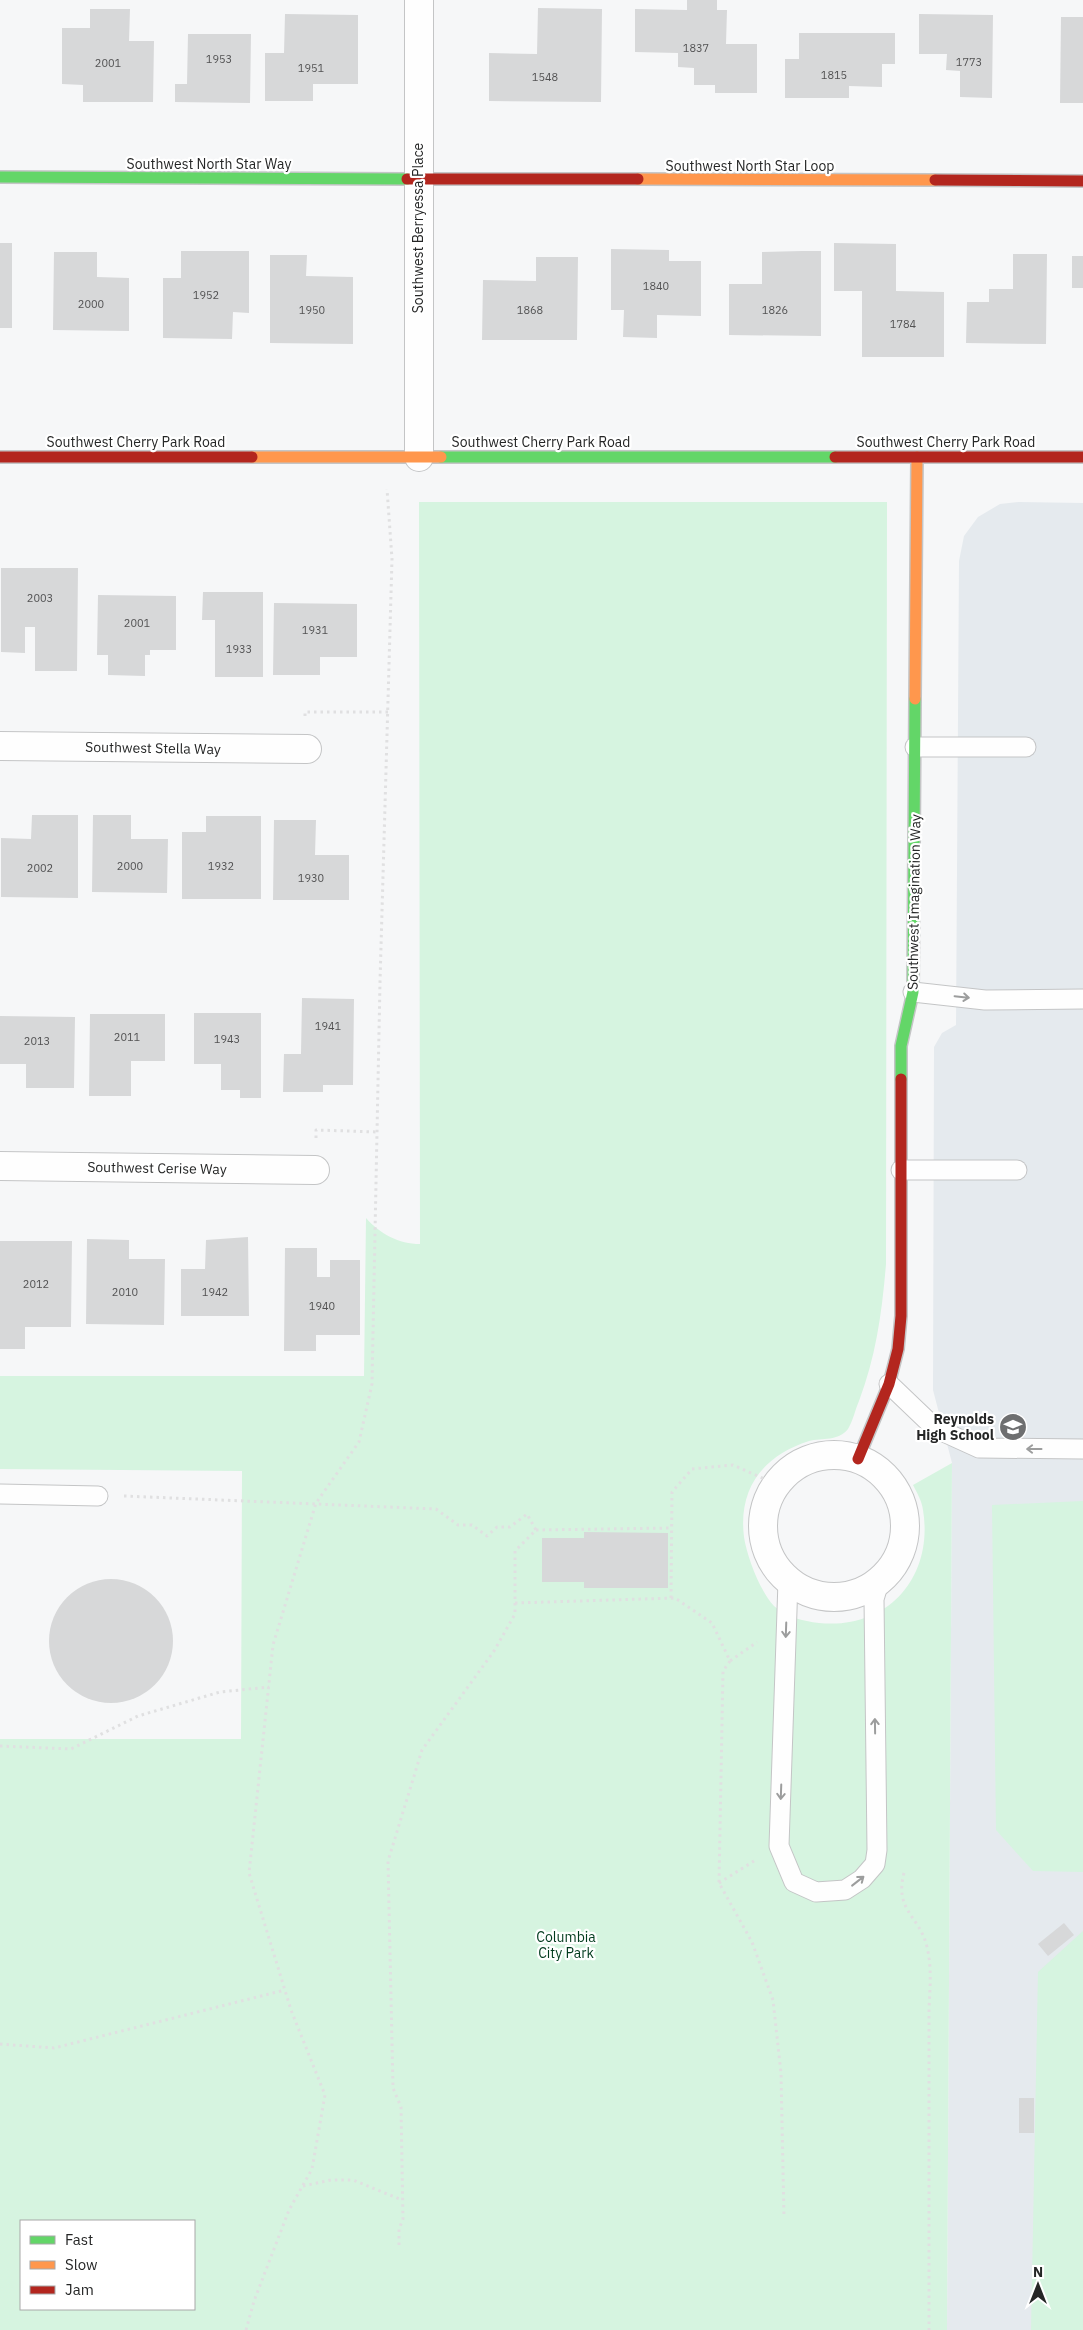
<svg xmlns="http://www.w3.org/2000/svg" width="1083" height="2330" viewBox="0 0 1083 2330" font-family="'IBM Plex Sans',sans-serif">
	<style>
		.built { fill: #e5eaee }
		.green { fill: #d6f4e0; fill-rule: evenodd }
		.building { fill: #d7d8d9 }
		.lines { fill: none; stroke-linecap: round; stroke-linejoin: round }
		.lane-casing { stroke: #c4c5c6; stroke-width: 21 }
		.street-casing { stroke: #c4c5c6; stroke-width: 30 }
		.fast-casing { stroke: #c4c5c6; stroke-width: 14 }
		.slow-casing { stroke: #c4c5c6; stroke-width: 14 }
		.jam-casing { stroke: #c4c5c6; stroke-width: 14 }
		.path { stroke: #e0e0e1; stroke-width: 3; stroke-dasharray: 2.5 4; stroke-linecap: butt }
		.lane { stroke: #fefefe; stroke-width: 19 }
		.street { stroke: #fefefe; stroke-width: 28 }
		.fast { stroke: #63d668; stroke-width: 11 }
		.slow { stroke: #ff974d; stroke-width: 11 }
		.jam { stroke: #b3261e; stroke-width: 11 }
		.oneway { stroke: #9c9d9d }
		.labels { text-anchor: middle; dominant-baseline: central; stroke-width: 4.5; stroke-linejoin: round; paint-order: stroke }
		.number-label { font-size: 11px; fill: #525253 }
		.street-label { font-size: 14px; fill: #252626; stroke: #fff }
		.poi-label { font-size: 14px; font-weight: bold; fill: #252626; stroke: #fff; text-anchor: end }
		.park-label { font-size: 14px; fill: #003b1d; stroke: #fff }
	</style>
	<rect width="100%" height="100%" fill="#f6f7f8"/>
	<polygon class="built" points="1019,502 1083,503 1083,2330 947,2330 952,1463 933,1390 934,1047 942,1033 956,1025 959,561 964,536 978,517 1000,504"/>
	<g class="green">
		<path d="M419,502H887L886,1264C882,1312 876,1356 859,1401C855,1410 853,1421 848,1429C839,1441 822,1438 809,1441C763,1456 738,1488 744,1537C747,1557 760,1591 774,1606C786,1617 803,1621 819,1623C888,1630 934,1577 923,1510C922,1501 917,1493 913,1485L952,1463L947,2330H0V1739H241L242,1471L0,1469V1376H364L366,1218C380,1234 399,1244 420,1244ZM21,2221H194V2309H21Z"/>
		<polygon points="1083,1501 1083,1872 1033,1871 996,1830 992,1505"/>
		<polygon points="1083,1931 1083,2330 1031,2330 1038,1972"/>
	</g>
	<g class="building">
		<polygon points="687,0 717,0 717,10 727,10 726,44 757,44 757,93 715,93 715,85 694,85 694,68 678,67 678,53 635,52 635,9 687,10"/>
		<polygon points="538,8 602,9 601,102 489,101 489,53 537,54"/>
		<polygon points="90,9 130,9 129,41 154,41 153,102 83,102 83,85 62,84 62,28 90,28"/>
		<polygon points="285,14 358,15 358,84 313,84 313,101 265,101 265,53 284,53"/>
		<polygon points="919,14 993,15 992,98 960,97 960,71 946,70 947,54 919,54"/>
		<polygon points="1061,17 1083,17 1083,103 1060,103"/>
		<polygon points="799,33 895,33 895,64 882,64 882,87 849,86 849,98 785,98 785,59 799,59"/>
		<polygon points="188,34 251,34 250,103 175,102 175,84 187,84"/>
		<rect x="0" y="243" width="12" height="85"/>
		<polygon points="834,243 896,244 896,291 944,292 944,357 862,357 862,291 834,291"/>
		<polygon points="611,249 669,250 669,261 701,261 701,316 657,315 657,338 623,337 624,310 611,310"/>
		<polygon points="181,251 249,251 249,313 233,312 232,339 163,338 163,278 181,278"/>
		<polygon points="802,251 821,251 821,336 729,335 729,284 762,284 762,252"/>
		<polygon points="54,252 97,252 97,277 129,278 129,331 53,330"/>
		<polygon points="1013,254 1047,254 1046,344 966,343 967,302 989,302 989,289 1013,289"/>
		<polygon points="270,255 307,255 306,276 353,277 353,344 270,343"/>
		<rect x="1072" y="256" width="11" height="32"/>
		<polygon points="536,257 578,257 577,340 482,340 483,280 536,281"/>
		<polygon points="1,568 78,568 77,671 35,671 35,627 25,627 25,653 1,652"/>
		<polygon points="203,592 263,592 263,677 215,677 215,620 202,620"/>
		<polygon points="98,595 176,596 176,650 150,650 150,655 145,655 145,676 108,675 108,655 97,655"/>
		<polygon points="274,603 357,604 357,657 320,657 320,675 273,675"/>
		<polygon points="32,815 78,815 78,898 1,897 1,838 31,839"/>
		<polygon points="93,815 131,815 131,839 168,839 167,893 92,892"/>
		<polygon points="206,816 261,816 261,899 182,899 182,832 206,832"/>
		<polygon points="274,820 316,820 315,855 349,855 349,900 273,900"/>
		<polygon points="302,998 354,999 353,1085 323,1085 323,1092 283,1092 284,1054 301,1054"/>
		<polygon points="194,1013 261,1013 261,1098 240,1098 240,1090 221,1090 221,1064 194,1064"/>
		<polygon points="90,1014 165,1014 165,1061 131,1061 131,1096 89,1096"/>
		<polygon points="0,1016 75,1017 74,1088 26,1088 26,1064 0,1064"/>
		<polygon points="248,1237 249,1316 181,1316 181,1269 205,1269 206,1240"/>
		<polygon points="87,1239 129,1240 129,1259 165,1259 164,1325 86,1324"/>
		<polygon points="0,1241 72,1241 71,1327 25,1327 25,1349 0,1349"/>
		<polygon points="285,1248 317,1248 317,1277 330,1277 330,1260 360,1260 360,1335 316,1335 316,1351 284,1351"/>
		<polygon points="584,1532 668,1533 668,1588 584,1588 584,1582 542,1582 542,1538 584,1538"/>
		<circle cx="111" cy="1641" r="62"/>
		<polygon points="1064,1923 1074,1935 1048,1956 1038,1944"/>
		<rect x="1019" y="2098" width="15" height="35"/>
	</g>
	<g class="lines">
		<g class="lane-casing">
			<g id="lane">
				<polyline points="915,747 1026,747"/>
				<polyline points="913,992 985,1000 1083,999"/>
				<polyline points="901,1170 1017,1170"/>
				<polyline points="889,1384 935,1428 979,1448 1083,1449"/>
				<polyline points="0,1494 98,1496"/>
				<polyline points="788,1581 779,1846 794,1882 816,1892 845,1890 862,1879 875,1864 877,1850 874,1599 879,1582"/>
			</g>
		</g>
		<g class="street-casing">
			<g id="street">
				<polyline points="419,0 419,457"/>
				<polyline points="0,746 307,749"/>
				<polyline points="0,1166 315,1170"/>
				<circle cx="834" cy="1526" r="71"/>
			</g>
		</g>
		<g class="fast-casing">
			<g id="fast">
				<polyline points="0,177 407,179"/>
				<polyline points="441,457 835,457"/>
				<polyline points="901,1079 901,1046 913,992 915,699"/>
			</g>
		</g>
		<g class="slow-casing">
			<g id="slow">
				<polyline points="638,179 935,180"/>
				<polyline points="252,457 441,457"/>
				<polyline points="915,699 917,457"/>
			</g>
		</g>
		<g class="jam-casing">
			<g id="jam">
				<polyline points="407,179 638,179"/>
				<polyline points="935,180 1083,181"/>
				<polyline points="0,457 252,457"/>
				<polyline points="835,457 1083,457"/>
				<polyline points="858,1459 889,1384 898,1349 901,1316 901,1079"/>
			</g>
		</g>
		<g class="path">
			<polyline points="305,716 305,712 388,712"/>
			<polyline points="316,1138 316,1130 378,1132"/>
			<polyline points="124,1496 436,1509 458,1525 472,1525 487,1536 497,1527 510,1527 527,1514 536,1530 515,1551 515,1614 494,1651 422,1750 388,1861 393,2088 401,2107 403,2219 399,2229 399,2245"/>
			<polyline points="536,1530 671,1528"/>
			<polyline points="671,1598 672,1492 692,1469 733,1465 776,1484"/>
			<polyline points="515,1603 675,1598 712,1623 730,1661 757,1642"/>
			<polyline points="730,1661 723,1671 719,1883 752,1942 773,2000 781,2073 784,2217"/>
			<polyline points="0,1746 71,1749 138,1716 220,1692 269,1687"/>
			<path d="M904,1873C894,1911 920,1916 927,1947C932,1968 930,1987 929,2009V2330"/>
			<polyline points="719,1883 754,1861"/>
			<polyline points="0,2044 54,2048 285,1990"/>
			<polyline points="303,2186 331,2180 353,2180 402,2200"/>
			<polyline points="246,2330 254,2301 289,2210 312,2169 325,2095 291,2010 249,1873 273,1645 316,1503 359,1442 372,1384 380,982 392,559 387,489"/>
		</g>
		<use href="#lane" class="lane"/>
		<use href="#street" class="street"/>
		<use href="#fast" class="fast"/>
		<use href="#slow" class="slow"/>
		<use href="#jam" class="jam"/>
	</g>
	<defs><path id="oneway-shaft" d="M-6 0H5M1.5-3L5.5 0L1.5 3" fill="none" stroke-width="1.6" stroke-linecap="round" stroke-linejoin="round" transform="scale(1.25)"/></defs>
	<g class="oneway">
		<use href="#oneway-shaft" transform="translate(962 997) rotate(6)"/>
		<use href="#oneway-shaft" transform="translate(1034 1449) rotate(-180)"/>
		<use href="#oneway-shaft" transform="translate(786 1630) rotate(92)"/>
		<use href="#oneway-shaft" transform="translate(875 1726) rotate(-91)"/>
		<use href="#oneway-shaft" transform="translate(781 1792) rotate(92)"/>
		<use href="#oneway-shaft" transform="translate(858 1881) rotate(-38)"/>
	</g>
	<defs>
		<g id="school-disc" transform="scale(1.4375)"><circle r="9.5" fill="#6e6f70" stroke="#fff"/><path d="M0-5L7-2L0 1L-7-2ZM-4 1L0 2.5L4 1V4Q0 6-4 4Z" fill="#fff"/></g>
	</defs>
	<g fill-rule="evenodd">
		<use href="#school-disc" x="1013" y="1427"/>
	</g>
	<g class="labels">
		<g class="number-label">
			<text x="696" y="48">1837</text>
			<text x="219" y="59">1953</text>
			<text x="969" y="62">1773</text>
			<text x="108" y="63">2001</text>
			<text x="311" y="68">1951</text>
			<text x="834" y="75">1815</text>
			<text x="545" y="77">1548</text>
			<text x="656" y="286">1840</text>
			<text x="206" y="295">1952</text>
			<text x="91" y="304">2000</text>
			<text x="312" y="310">1950</text>
			<text x="530" y="310">1868</text>
			<text x="775" y="310">1826</text>
			<text x="903" y="324">1784</text>
			<text x="40" y="598">2003</text>
			<text x="137" y="623">2001</text>
			<text x="315" y="630">1931</text>
			<text x="239" y="649">1933</text>
			<text x="130" y="866">2000</text>
			<text x="221" y="866">1932</text>
			<text x="40" y="868">2002</text>
			<text x="311" y="878">1930</text>
			<text x="328" y="1026">1941</text>
			<text x="127" y="1037">2011</text>
			<text x="227" y="1039">1943</text>
			<text x="37" y="1041">2013</text>
			<text x="36" y="1284">2012</text>
			<text x="125" y="1292">2010</text>
			<text x="215" y="1292">1942</text>
			<text x="322" y="1306">1940</text>
		</g>
		<g class="street-label">
			<text x="209" y="164">Southwest North Star Way</text>
			<text x="750" y="166">Southwest North Star Loop</text>
			<text transform="translate(418 228) rotate(-90)">Southwest Berryessa Place</text>
			<text x="136" y="442">Southwest Cherry Park Road</text>
			<text x="541" y="442">Southwest Cherry Park Road</text>
			<text x="946" y="442">Southwest Cherry Park Road</text>
			<text transform="translate(153 748) rotate(1)">Southwest Stella Way</text>
			<text transform="translate(914 902) rotate(-89)">Southwest Imagination Way</text>
			<text transform="translate(157 1168) rotate(1)">Southwest Cerise Way</text>
		</g>
		<g class="poi-label">
			<text x="994" y="1419">Reynolds<tspan x="994" dy="16">High School</tspan></text>
		</g>
		<g class="park-label">
			<text x="566" y="1937">Columbia<tspan x="566" dy="16">City Park</tspan></text>
		</g>
	</g>
	<rect x="20" y="2220" width="175" height="90" fill="#ffffff" stroke="#a8a8a8"/>
	<rect x="30" y="2236" width="25" height="8" fill="#63d668" stroke="#a8a8a8"/>
	<text x="65" y="2245" font-size="15" fill="#252626">Fast</text>
	<rect x="30" y="2261" width="25" height="8" fill="#ff974d" stroke="#a8a8a8"/>
	<text x="65" y="2270" font-size="15" fill="#252626">Slow</text>
	<rect x="30" y="2286" width="25" height="8" fill="#b3261e" stroke="#a8a8a8"/>
	<text x="65" y="2295" font-size="15" fill="#252626">Jam</text>
	<g transform="translate(1038 2285)" stroke="#ffffff" stroke-width="4" paint-order="stroke">
	<path d="M0-4L9 19L0 12L-9 19Z" fill="#252626"/>
	<text y="-8" font-size="14" font-weight="bold" text-anchor="middle" fill="#252626">N</text>
	</g>
</svg>
